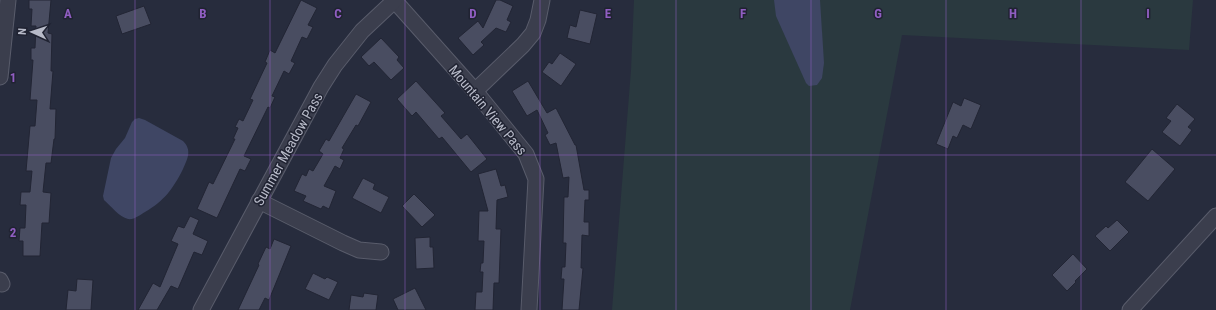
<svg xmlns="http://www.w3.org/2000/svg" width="1216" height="310" viewBox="0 0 1216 310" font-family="'Roboto Condensed',sans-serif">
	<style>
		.green { fill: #2a393f }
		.water { fill: #3f4664 }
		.building { fill: #494d61; stroke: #222534 }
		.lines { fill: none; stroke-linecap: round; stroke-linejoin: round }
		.minor-casing { stroke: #595c6b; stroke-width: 17 }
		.minor { stroke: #3b3e4d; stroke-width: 15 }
		.grid { fill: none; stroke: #905ec2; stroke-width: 1; stroke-opacity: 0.55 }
		.labels { text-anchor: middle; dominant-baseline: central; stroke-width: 3; stroke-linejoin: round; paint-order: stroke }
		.street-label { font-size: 14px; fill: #b7bac8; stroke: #202332 }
		.grid-label { font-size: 13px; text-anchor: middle; font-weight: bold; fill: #905ec2; stroke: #202332; stroke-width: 3; stroke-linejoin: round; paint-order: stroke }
	</style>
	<rect width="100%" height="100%" fill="#272c3d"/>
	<polygon class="green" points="634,0 1193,0 1189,50 902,35 850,310 612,310 631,70"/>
	<g class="water">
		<polygon points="774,0 820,0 824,63 822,78 817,85 809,86 806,83 776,16"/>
		<path d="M139,118L145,120L183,141C192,150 188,158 183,169C173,189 164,201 145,212C140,215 134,220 128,219C119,217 111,206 104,200L103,196L111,158L116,149L125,138L132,122L135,119Z"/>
	</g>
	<g class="building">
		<polygon points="29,0 51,0 48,33 52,34 51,71 53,71 50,109 56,109 55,139 54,139 51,163 46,163 43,192 51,193 49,223 42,223 40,256 23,256 23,241 19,241 20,228 25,228 26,205 20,205 21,192 30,192 32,171 26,171 30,126 35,126 37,100 30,100 33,60 31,60 31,48 35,48 36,26 31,26 32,9 29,9"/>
		<polygon points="301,0 317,8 308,25 313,27 307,39 302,37 291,61 295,63 289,74 284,71 272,96 275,97 270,108 268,107 244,156 251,159 245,171 240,169 217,218 197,209 209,182 213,184 235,139 233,139 238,128 235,127 239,119 243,121 253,100 250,99 267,63 265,62 270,50 275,53"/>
		<polygon points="496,0 500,0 513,6 507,20 511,22 506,32 496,28 481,42 484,45 473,55 458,38 478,21 483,28"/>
		<polygon points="144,6 151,24 122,34 116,16"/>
		<polygon points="580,10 597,14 590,44 567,38 570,25 576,27"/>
		<polygon points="381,38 399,57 397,60 404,68 391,80 374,62 369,66 361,57"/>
		<polygon points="560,53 576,64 561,86 542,72 549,62 552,64"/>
		<polygon points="416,81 445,113 441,116 461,139 467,134 487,159 471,172 442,137 439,139 416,112 412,116 397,99"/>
		<polygon points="528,81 547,113 556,108 575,145 576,145 584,190 589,190 589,200 585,200 584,222 589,222 589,236 582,235 581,268 583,268 579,310 562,310 564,279 561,279 562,267 565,267 566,243 563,243 564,197 568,197 569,177 563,178 556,143 550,145 545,135 548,133 537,110 527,116 512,91"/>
		<polygon points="356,94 371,102 358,126 356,125 342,148 344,149 340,158 344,160 340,169 335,166 324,186 336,191 329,209 323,206 321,209 303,201 306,196 294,191 302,174 306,176 309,169 313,171 323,154 319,151 326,139 329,141"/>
		<polygon points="964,98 981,105 971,129 963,125 957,138 953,136 948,149 936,144 953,102 961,106"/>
		<polygon points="1177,104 1195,119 1188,127 1192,130 1180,146 1162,132 1171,121 1166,118"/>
		<polygon points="1152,149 1175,169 1148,201 1125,182"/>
		<polygon points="496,169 501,186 505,185 508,197 497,200 496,229 501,229 499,283 494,283 493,310 475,310 476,292 482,292 483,272 480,272 481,263 483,263 484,241 478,241 479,211 488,211 478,174"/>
		<polygon points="363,178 375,184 373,189 389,197 381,213 352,198"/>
		<polygon points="414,194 435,215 422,227 402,206"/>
		<polygon points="190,216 199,220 193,234 208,241 202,255 194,252 178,289 171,286 157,310 138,310 153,283 160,287 178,244 171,241 178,226 184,228"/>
		<polygon points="1117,220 1129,232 1110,251 1095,236 1106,226 1108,228"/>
		<polygon points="430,237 430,247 433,247 434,268 416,269 415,238"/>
		<polygon points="274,239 291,246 269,300 265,298 259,310 238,310 259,265 258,264 266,247 270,249"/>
		<polygon points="1073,254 1087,269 1075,281 1076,282 1067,291 1052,275"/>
		<polygon points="313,273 325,279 327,277 338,282 329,300 305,289"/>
		<polygon points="77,279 93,280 91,310 66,310 68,290 76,291"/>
		<polygon points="415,288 426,310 398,310 393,299"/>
		<polygon points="364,293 378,295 376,310 349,310 351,295 363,297"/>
	</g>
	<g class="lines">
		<g class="minor-casing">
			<g id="minor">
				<polyline points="394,0 475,91 526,154 536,179 529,310"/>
				<polyline points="0,77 8,0"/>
				<polyline points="475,91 523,45 533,33 538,20 542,0"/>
				<polyline points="259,201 343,243 359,250 381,252"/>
				<polyline points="0,280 2,284"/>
				<polyline points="201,310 321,87 335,65 362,31 394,1"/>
				<polyline points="1130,310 1216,216"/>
			</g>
		</g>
		<use href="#minor" class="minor"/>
	</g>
	<path class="grid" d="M135,0V310M270,0V310M405,0V310M540,0V310M676,0V310M811,0V310M946,0V310M1081,0V310M0,155H1216"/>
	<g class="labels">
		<g class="street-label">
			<text transform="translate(488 110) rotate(50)">Mountain View Pass</text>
			<text transform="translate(288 149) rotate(-61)">Summer Meadow Pass</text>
		</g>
	</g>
	<g class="grid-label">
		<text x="68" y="18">A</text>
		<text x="203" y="18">B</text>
		<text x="338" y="18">C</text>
		<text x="473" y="18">D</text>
		<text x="608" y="18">E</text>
		<text x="743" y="18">F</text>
		<text x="878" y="18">G</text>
		<text x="1013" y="18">H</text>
		<text x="1148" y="18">I</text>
		<text x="13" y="82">1</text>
		<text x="13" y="237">2</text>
	</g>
	<g transform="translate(32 32) rotate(273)" stroke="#202332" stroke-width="3" paint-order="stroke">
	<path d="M0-3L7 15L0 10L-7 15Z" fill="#b7bac8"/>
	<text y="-6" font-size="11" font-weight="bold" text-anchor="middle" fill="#b7bac8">N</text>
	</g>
</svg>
